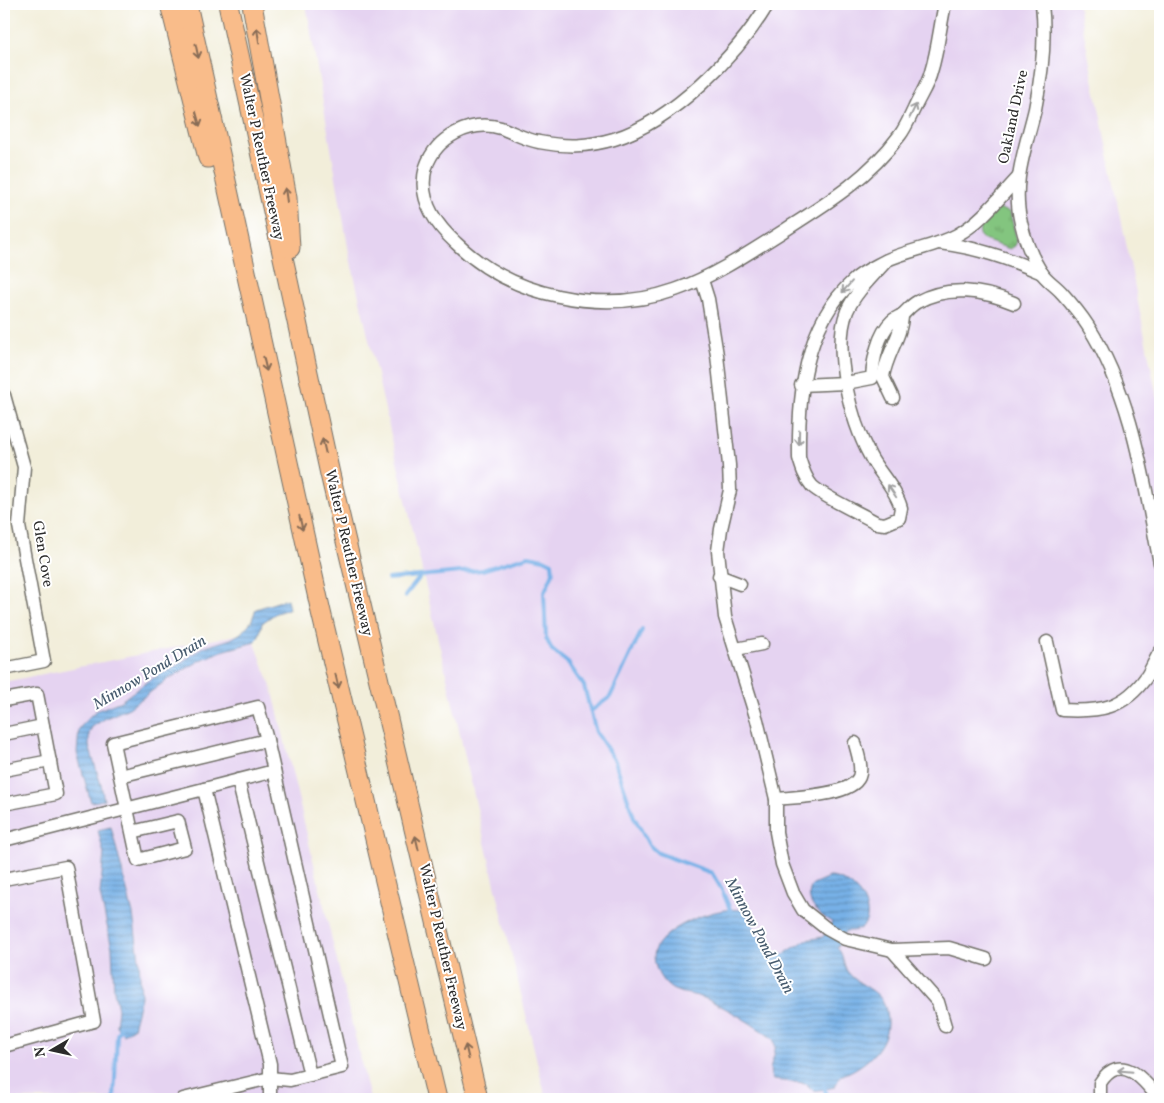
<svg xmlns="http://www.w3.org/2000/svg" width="1164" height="1103" viewBox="0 0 1164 1103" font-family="Vollkorn,serif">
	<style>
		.built { fill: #e5d3f1 }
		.grass { fill: url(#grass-tufts); stroke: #577855 }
		.water { fill: url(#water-rules); stroke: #516e89 }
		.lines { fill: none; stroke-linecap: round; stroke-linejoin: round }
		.stream { stroke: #77b1e7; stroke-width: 4 }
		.minor-casing { stroke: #716f68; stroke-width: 15 }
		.highway-casing { stroke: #716f68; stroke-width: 21 }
		.minor { stroke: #fff; stroke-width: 12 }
		.highway { stroke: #f9bc8a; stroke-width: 19 }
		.oneway { stroke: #886c56 }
		.oneway2 { stroke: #a0a0a0 }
		.labels { text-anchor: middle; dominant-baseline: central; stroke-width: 4; stroke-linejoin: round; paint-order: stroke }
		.street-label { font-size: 15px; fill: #2b2b2b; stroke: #fff }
		.water-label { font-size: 16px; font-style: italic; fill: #465a6d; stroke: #fff }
	</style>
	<defs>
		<pattern id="grass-tufts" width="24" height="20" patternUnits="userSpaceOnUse" patternTransform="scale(1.25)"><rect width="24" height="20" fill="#83c57f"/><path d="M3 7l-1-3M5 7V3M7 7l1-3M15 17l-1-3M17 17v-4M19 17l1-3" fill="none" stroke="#6ba068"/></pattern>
		<pattern id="water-rules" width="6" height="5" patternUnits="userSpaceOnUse" patternTransform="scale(1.25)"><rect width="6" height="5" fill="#77b1e7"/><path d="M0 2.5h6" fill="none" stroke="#6290bb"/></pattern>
	</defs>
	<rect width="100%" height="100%" fill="#fff"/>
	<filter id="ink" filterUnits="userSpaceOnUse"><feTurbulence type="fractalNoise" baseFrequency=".02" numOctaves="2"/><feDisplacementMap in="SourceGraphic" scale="10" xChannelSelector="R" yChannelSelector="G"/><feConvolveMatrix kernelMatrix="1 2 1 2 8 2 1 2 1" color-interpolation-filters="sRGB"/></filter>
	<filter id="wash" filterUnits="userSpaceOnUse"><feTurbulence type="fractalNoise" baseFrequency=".0096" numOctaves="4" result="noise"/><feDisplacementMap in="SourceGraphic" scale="20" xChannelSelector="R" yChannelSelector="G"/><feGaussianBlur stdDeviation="1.12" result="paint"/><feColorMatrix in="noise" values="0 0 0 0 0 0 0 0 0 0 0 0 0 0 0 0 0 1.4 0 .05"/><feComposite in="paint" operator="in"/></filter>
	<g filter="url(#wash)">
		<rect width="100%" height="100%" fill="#f2eeda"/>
		<g class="built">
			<polygon points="306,4 1078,4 1160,412 1160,1099 546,1099 482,830 349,253"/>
			<polygon points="251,632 273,692 370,1099 4,1099 4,682"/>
		</g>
		<polygon class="grass" points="999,209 1010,212 1017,241 1015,246 1010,249 984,240 979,235 980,228"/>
		<g class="water">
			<polygon points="287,599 289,609 276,613 262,623 259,636 255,642 222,651 203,659 168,679 129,708 106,718 92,727 89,733 89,746 101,785 104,800 91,802 77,753 79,729 88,718 96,711 121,701 148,681 173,668 202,648 231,639 241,633 251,622 256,609"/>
			<polygon points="111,827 133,914 139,959 141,997 133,1028 123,1034 116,1026 118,1009 114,991 112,948 100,894 104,854 98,830"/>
			<path d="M829,877C865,879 885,933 846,931L837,948C843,952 843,964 847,971C856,984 873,987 882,1000C886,1005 886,1013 887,1019C889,1046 865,1067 840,1076L835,1087L814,1091L805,1083L773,1080C764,1067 781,1053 773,1039C756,1026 724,1006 704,998C694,994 683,994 674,990C666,986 660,978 657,970C655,965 653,956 655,951C662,927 722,903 745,911L768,952L774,957L784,954L806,940L823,937L832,922C818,915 802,900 813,884Z"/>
		</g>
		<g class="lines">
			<g class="stream">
				<polyline points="388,579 482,570 529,556 544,559 552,563 553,573 544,593 546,638 552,650 568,663 584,686 596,732 615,761 634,817 649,845 658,853 712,873 722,890 732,914"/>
				<polyline points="405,596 420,577"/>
				<polyline points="591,711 610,697 642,630"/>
				<polyline points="824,1085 827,1099"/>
				<polyline points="114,1099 117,1035 121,1025"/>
			</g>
		</g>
	</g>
	<g filter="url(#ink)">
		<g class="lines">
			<g class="minor-casing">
				<g id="minor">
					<path d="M768,4C737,55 673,121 614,139C587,147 566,147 539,142C526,140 514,133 501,128C471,119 436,137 426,167C417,198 434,223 456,243C484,270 520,288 558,296C653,316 708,279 785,230C829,202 868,178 900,135C906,127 910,117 914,109C919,97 928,85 931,72C938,50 940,26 945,4"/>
					<path d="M1042,4C1046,38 1042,75 1035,109C1026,147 1011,183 1021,223C1025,240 1032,258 1041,272C1046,280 1056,286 1062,293C1071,303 1081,315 1088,326C1133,396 1144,483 1160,563"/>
					<path d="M939,243C976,247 1008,258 1042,273"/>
					<path d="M887,260C873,276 856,291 847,311C832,349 851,421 870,456C879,473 896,489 901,508L899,518L885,524L877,523C860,513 825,498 812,486C805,478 802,468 799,458C798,397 804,325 853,281C862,272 874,267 885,261C908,250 935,247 957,235C981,222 1000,197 1018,178"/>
					<polyline points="702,280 708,299 717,355 729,465 730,490 721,529 718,551 725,617 757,720 776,799 776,832 782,864 793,893 803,910 827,929 845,939 892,950 949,948 986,959"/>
					<path d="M801,385L846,383L872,378C873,360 878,334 892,321C895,318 899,317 902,315C907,311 911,305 917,302C947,285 983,290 1014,303"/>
					<polyline points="4,395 24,467 19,526 44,661 4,669"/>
					<path d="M893,398L883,377C886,355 902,336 902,315"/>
					<polyline points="719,576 740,584"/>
					<path d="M1047,642L1062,710C1100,712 1124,709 1147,676C1152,668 1155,660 1160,652"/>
					<polyline points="736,649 762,644"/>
					<polyline points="4,700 37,694 56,794 4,804"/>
					<polyline points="4,734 43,726"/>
					<polyline points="4,770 50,761"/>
					<polyline points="120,776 113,743 258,707 267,740"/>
					<polyline points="238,780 310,1075"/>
					<polyline points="204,789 274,771"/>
					<path d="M776,799C795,797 851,796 859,777C863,767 857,752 855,743"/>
					<polyline points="132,832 178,821 185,848 138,860 120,776 267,740 342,1067 290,1080 270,1078 183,1099"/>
					<polyline points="4,840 204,789 270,1064 270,1099"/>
					<polyline points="4,879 66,867 94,1021 4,1046"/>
					<polyline points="892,950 938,1002 945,1026"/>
					<path d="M1100,1099V1083C1121,1050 1145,1081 1159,1099"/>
				</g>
			</g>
			<g class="highway-casing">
				<g id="highway">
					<polyline points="170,4 208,158"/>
					<polyline points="187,4 321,612 437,1099"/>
					<polyline points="228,4 330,474 478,1099"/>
					<polyline points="252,4 287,198 290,248"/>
				</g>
			</g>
			<use href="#minor" class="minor"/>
			<use href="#highway" class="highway"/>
		</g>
		<defs><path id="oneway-shaft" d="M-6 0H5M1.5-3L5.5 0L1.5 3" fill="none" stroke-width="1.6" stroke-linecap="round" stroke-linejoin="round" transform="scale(1.25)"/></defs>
		<g class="oneway">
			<use href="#oneway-shaft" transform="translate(258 35) rotate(-99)"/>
			<use href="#oneway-shaft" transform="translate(197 51) rotate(78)"/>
			<use href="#oneway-shaft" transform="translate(198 119) rotate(74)"/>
			<use href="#oneway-shaft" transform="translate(286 195) rotate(-98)"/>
			<use href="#oneway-shaft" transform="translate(265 364) rotate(77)"/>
			<use href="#oneway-shaft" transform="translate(324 446) rotate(-103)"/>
			<use href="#oneway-shaft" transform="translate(301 523) rotate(77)"/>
			<use href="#oneway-shaft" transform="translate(337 681) rotate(77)"/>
			<use href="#oneway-shaft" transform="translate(417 843) rotate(-103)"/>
			<use href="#oneway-shaft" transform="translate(467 1052) rotate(-103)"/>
		</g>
		<g class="oneway2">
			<use href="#oneway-shaft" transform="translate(913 111) rotate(-64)"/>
			<use href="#oneway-shaft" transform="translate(847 287) rotate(131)"/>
			<use href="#oneway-shaft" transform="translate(799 438) rotate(91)"/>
			<use href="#oneway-shaft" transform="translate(892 491) rotate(-124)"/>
			<use href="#oneway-shaft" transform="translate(1125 1071) rotate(-175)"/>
		</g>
	</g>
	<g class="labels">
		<g class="street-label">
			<text transform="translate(1014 117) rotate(-78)">Oakland Drive</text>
			<text transform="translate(261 157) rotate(78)">Walter P Reuther Freeway</text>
			<text transform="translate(348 553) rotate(77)">Walter P Reuther Freeway</text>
			<text transform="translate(42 554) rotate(81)">Glen Cove</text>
			<text transform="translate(442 947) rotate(77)">Walter P Reuther Freeway</text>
		</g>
		<g class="water-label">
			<text transform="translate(150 673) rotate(-31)">Minnow Pond Drain</text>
			<text transform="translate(759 936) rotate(62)">Minnow Pond Drain</text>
		</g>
	</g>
	<rect width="1164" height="1103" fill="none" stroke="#fff" stroke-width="20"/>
	<g transform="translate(52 1050) rotate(261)" stroke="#ffffff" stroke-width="4" paint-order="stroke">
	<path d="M0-4L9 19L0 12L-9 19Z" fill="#2b2b2b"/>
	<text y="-8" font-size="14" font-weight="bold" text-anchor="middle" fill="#2b2b2b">N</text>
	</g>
</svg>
